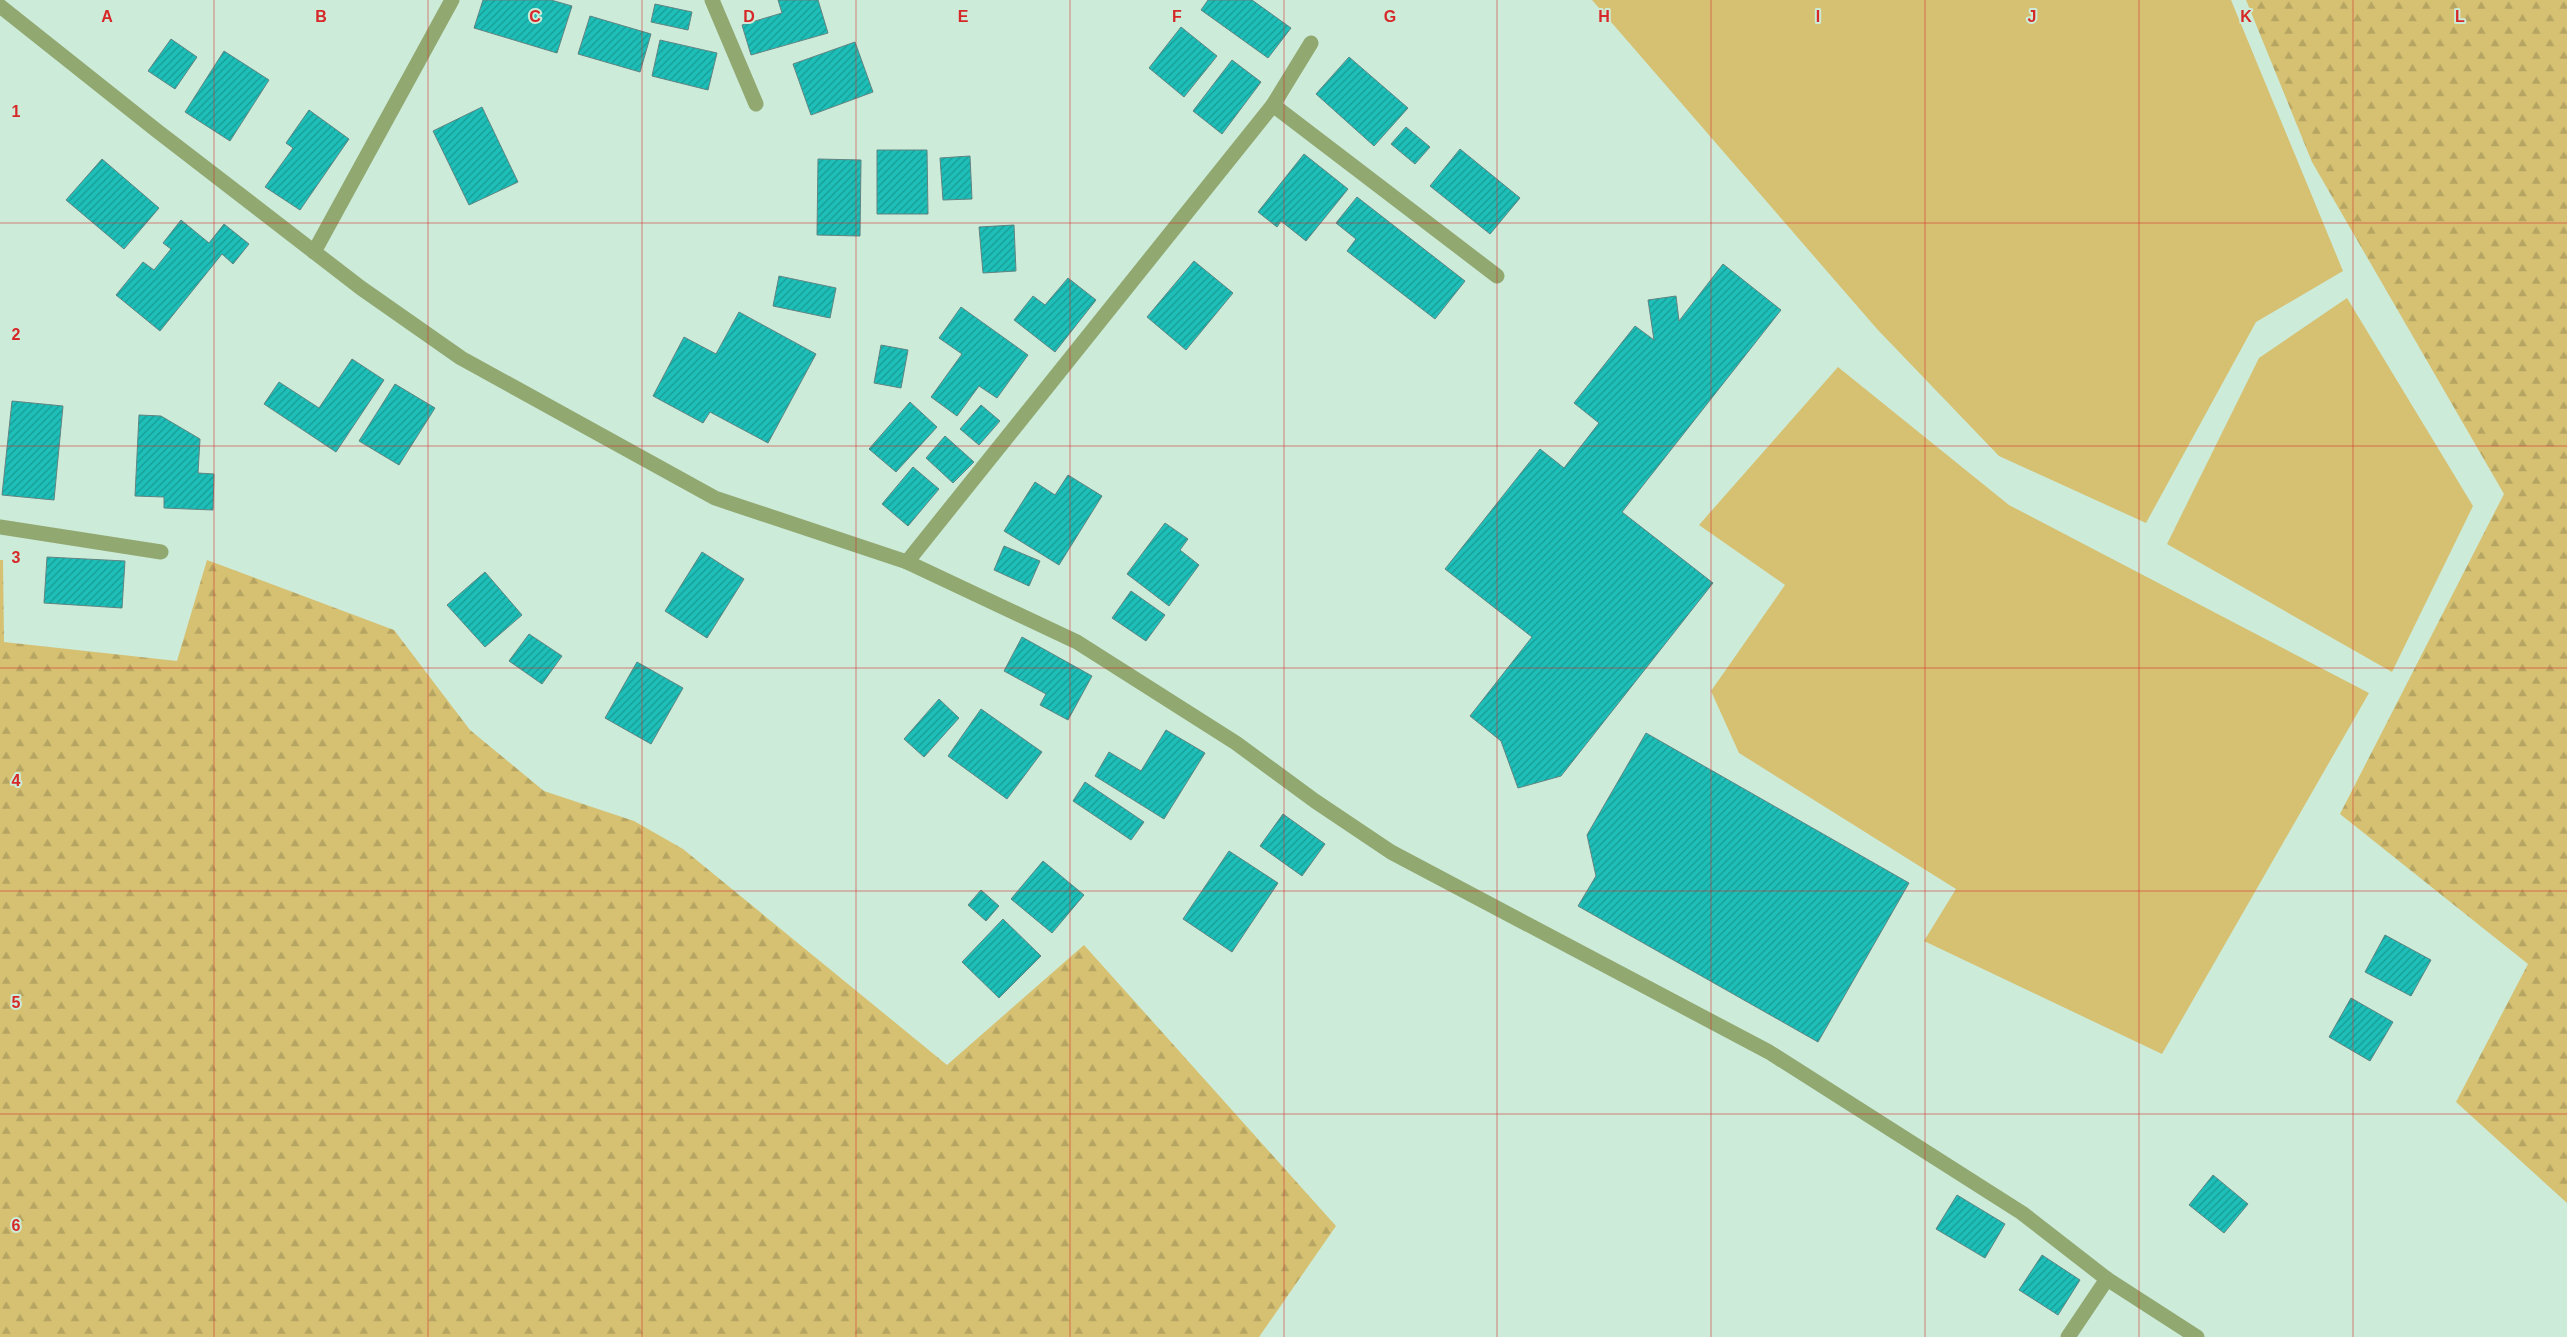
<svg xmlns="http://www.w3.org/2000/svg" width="2567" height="1337" viewBox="0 0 2567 1337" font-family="Arial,sans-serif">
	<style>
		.forest { fill: url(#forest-firs) }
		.pitch { fill: #d6c172 }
		.building { fill: url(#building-hatch); stroke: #608481 }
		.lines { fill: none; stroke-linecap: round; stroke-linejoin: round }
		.minor { stroke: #91a870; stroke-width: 15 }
		.grid { fill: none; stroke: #d62828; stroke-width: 1; stroke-opacity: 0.55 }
		.grid-label { font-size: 16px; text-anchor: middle; font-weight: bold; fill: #d62828; stroke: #cdebd9; stroke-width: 4; stroke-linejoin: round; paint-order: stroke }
	</style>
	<defs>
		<pattern id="forest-firs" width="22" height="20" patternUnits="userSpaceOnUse" patternTransform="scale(1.25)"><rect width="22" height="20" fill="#d6c172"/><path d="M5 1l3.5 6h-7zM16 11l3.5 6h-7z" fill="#b6a562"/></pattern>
		<pattern id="building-hatch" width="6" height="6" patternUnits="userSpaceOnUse" patternTransform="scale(1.25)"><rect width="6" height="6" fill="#1dbfb8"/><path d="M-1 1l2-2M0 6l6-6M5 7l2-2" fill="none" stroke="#189a94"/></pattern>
	</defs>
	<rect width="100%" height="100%" fill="#cdebd9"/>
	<g class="forest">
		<polygon points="2246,0 2567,0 2567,1203 2456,1102 2528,964 2340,814 2504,494 2312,162"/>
		<polygon points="0,560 3,560 4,642 177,661 207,560 394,630 470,730 544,791 634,821 683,849 947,1065 1084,945 1336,1226 1259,1337 0,1337"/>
	</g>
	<g class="pitch">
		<polygon points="1592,0 2231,0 2343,271 2256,322 2146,523 1999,456 1877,329"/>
		<polygon points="2347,298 2473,506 2392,672 2167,544 2259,358"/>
		<polygon points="1838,367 2009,505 2369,693 2162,1054 1924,941 1956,889 1739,753 1711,691 1785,585 1699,525"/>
	</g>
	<g class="building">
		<polygon points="483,0 551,0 572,6 557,53 474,28"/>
		<polygon points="778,0 818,0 828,33 751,55 742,25 782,13"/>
		<polygon points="1208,0 1252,0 1291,28 1268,58 1201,10"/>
		<polygon points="655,4 692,12 688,30 651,22"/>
		<polygon points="590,16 651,34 640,72 578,54"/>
		<polygon points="1181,27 1217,56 1184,97 1149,68"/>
		<polygon points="171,39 197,57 175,89 148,71"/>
		<polygon points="660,40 717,53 708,90 652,76"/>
		<polygon points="855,42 873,92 811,115 793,64"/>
		<polygon points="224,51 269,80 230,141 185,112"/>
		<polygon points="1349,57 1408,108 1374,146 1316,94"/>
		<polygon points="1232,60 1261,82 1222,134 1193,111"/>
		<polygon points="482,107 518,182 469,205 433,131"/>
		<polygon points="309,110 349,139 300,210 265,187 293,148 286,143"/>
		<polygon points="1406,127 1430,147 1415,164 1391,144"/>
		<polygon points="1460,149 1520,198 1490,234 1430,186"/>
		<polygon points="877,150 927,150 928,214 877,214"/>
		<polygon points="1304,154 1348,189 1306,241 1281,221 1277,227 1258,212"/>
		<polygon points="970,156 972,199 943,200 940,158"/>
		<polygon points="102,159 159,208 124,249 66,200"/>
		<polygon points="818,159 861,160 860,236 817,235"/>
		<polygon points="1357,197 1465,281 1435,319 1347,251 1356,239 1336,223"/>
		<polygon points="181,220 209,243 224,224 249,244 233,264 222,254 160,331 116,295 143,262 154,270 171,249 163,243"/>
		<polygon points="1014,225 1016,271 983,273 979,227"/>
		<polygon points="1194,261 1233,293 1186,350 1147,317"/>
		<polygon points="1723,264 1781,310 1622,512 1713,583 1561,776 1518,788 1501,741 1470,716 1532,637 1445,569 1540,449 1564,468 1599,423 1574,403 1635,326 1654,340 1648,300 1676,296 1679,321"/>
		<polygon points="779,276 836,288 830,318 773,306"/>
		<polygon points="1068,278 1096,300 1055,352 1014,320 1033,296 1045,305"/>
		<polygon points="961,307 1028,355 997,398 979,386 957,416 931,397 962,354 939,338"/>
		<polygon points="739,312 816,354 768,443 710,412 703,423 653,396 684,337 716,354"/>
		<polygon points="881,345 908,350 901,388 874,383"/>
		<polygon points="352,359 384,380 336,452 264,404 279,382 319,408"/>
		<polygon points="395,384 435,408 399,465 359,441"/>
		<polygon points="12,401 63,406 54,500 2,495"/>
		<polygon points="910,402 937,427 896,472 869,449"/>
		<polygon points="981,405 1000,421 979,445 960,429"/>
		<polygon points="139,415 161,416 200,439 198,473 214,474 213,510 164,508 164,497 135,496"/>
		<polygon points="945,436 974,462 953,483 926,458"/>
		<polygon points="913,467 939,489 908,526 882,504"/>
		<polygon points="1068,475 1102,496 1059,565 1004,531 1035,482 1055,495"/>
		<polygon points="1165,523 1188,539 1180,550 1199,565 1169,606 1127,574"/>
		<polygon points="1004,546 1040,561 1029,586 994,570"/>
		<polygon points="702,552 744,579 707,638 665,611"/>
		<polygon points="47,557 125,561 122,608 44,603"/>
		<polygon points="485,572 522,615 485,647 447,605"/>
		<polygon points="1131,591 1165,615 1146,641 1112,618"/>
		<polygon points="529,634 562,656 542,684 509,661"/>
		<polygon points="1022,637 1092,676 1068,720 1040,705 1046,694 1004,671"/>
		<polygon points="637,662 683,688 651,744 605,718"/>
		<polygon points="939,699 959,718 924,757 904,739"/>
		<polygon points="981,709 1042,752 1007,799 948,756"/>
		<polygon points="1166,730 1205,753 1164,819 1095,776 1109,752 1141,771"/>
		<polygon points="1646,733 1909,883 1818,1042 1578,906 1596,876 1587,835"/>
		<polygon points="1085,782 1144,822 1131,840 1073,801"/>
		<polygon points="1283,814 1325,844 1302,876 1260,846"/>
		<polygon points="1229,851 1278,883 1232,952 1183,919"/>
		<polygon points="1043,861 1084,895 1052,933 1011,899"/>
		<polygon points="981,890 999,906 986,921 968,905"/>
		<polygon points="1003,919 1041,956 999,998 962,962"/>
		<polygon points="2385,935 2431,960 2411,996 2365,972"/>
		<polygon points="2351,998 2393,1022 2370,1061 2329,1037"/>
		<polygon points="2213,1175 2248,1204 2224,1233 2189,1205"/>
		<polygon points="1957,1195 2005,1224 1985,1258 1936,1229"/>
		<polygon points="2042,1255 2080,1280 2058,1315 2019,1290"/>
	</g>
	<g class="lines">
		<g class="minor">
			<polyline points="712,0 756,104"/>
			<polyline points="0,6 156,130 361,288 461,358 715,498 907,562 1077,642 1236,743 1315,801 1391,852 1769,1052 2022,1213 2107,1279 2197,1337"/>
			<polyline points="1273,105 1497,276"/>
			<polyline points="314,252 452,0"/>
			<polyline points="0,527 161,552"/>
			<polyline points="907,562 1273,105 1311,43"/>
			<polyline points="2068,1337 2107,1279"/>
		</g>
	</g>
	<path class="grid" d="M214,0V1337M428,0V1337M642,0V1337M856,0V1337M1070,0V1337M1284,0V1337M1497,0V1337M1711,0V1337M1925,0V1337M2139,0V1337M2353,0V1337M0,223H2567M0,446H2567M0,668H2567M0,891H2567M0,1114H2567"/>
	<g class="grid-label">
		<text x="107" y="22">A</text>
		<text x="321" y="22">B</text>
		<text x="535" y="22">C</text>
		<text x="749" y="22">D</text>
		<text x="963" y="22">E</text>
		<text x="1177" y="22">F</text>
		<text x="1390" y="22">G</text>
		<text x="1604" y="22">H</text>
		<text x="1818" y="22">I</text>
		<text x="2032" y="22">J</text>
		<text x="2246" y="22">K</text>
		<text x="2460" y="22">L</text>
		<text x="16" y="117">1</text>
		<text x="16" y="340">2</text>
		<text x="16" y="563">3</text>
		<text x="16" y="786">4</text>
		<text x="16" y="1008">5</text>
		<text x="16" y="1231">6</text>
	</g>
</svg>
